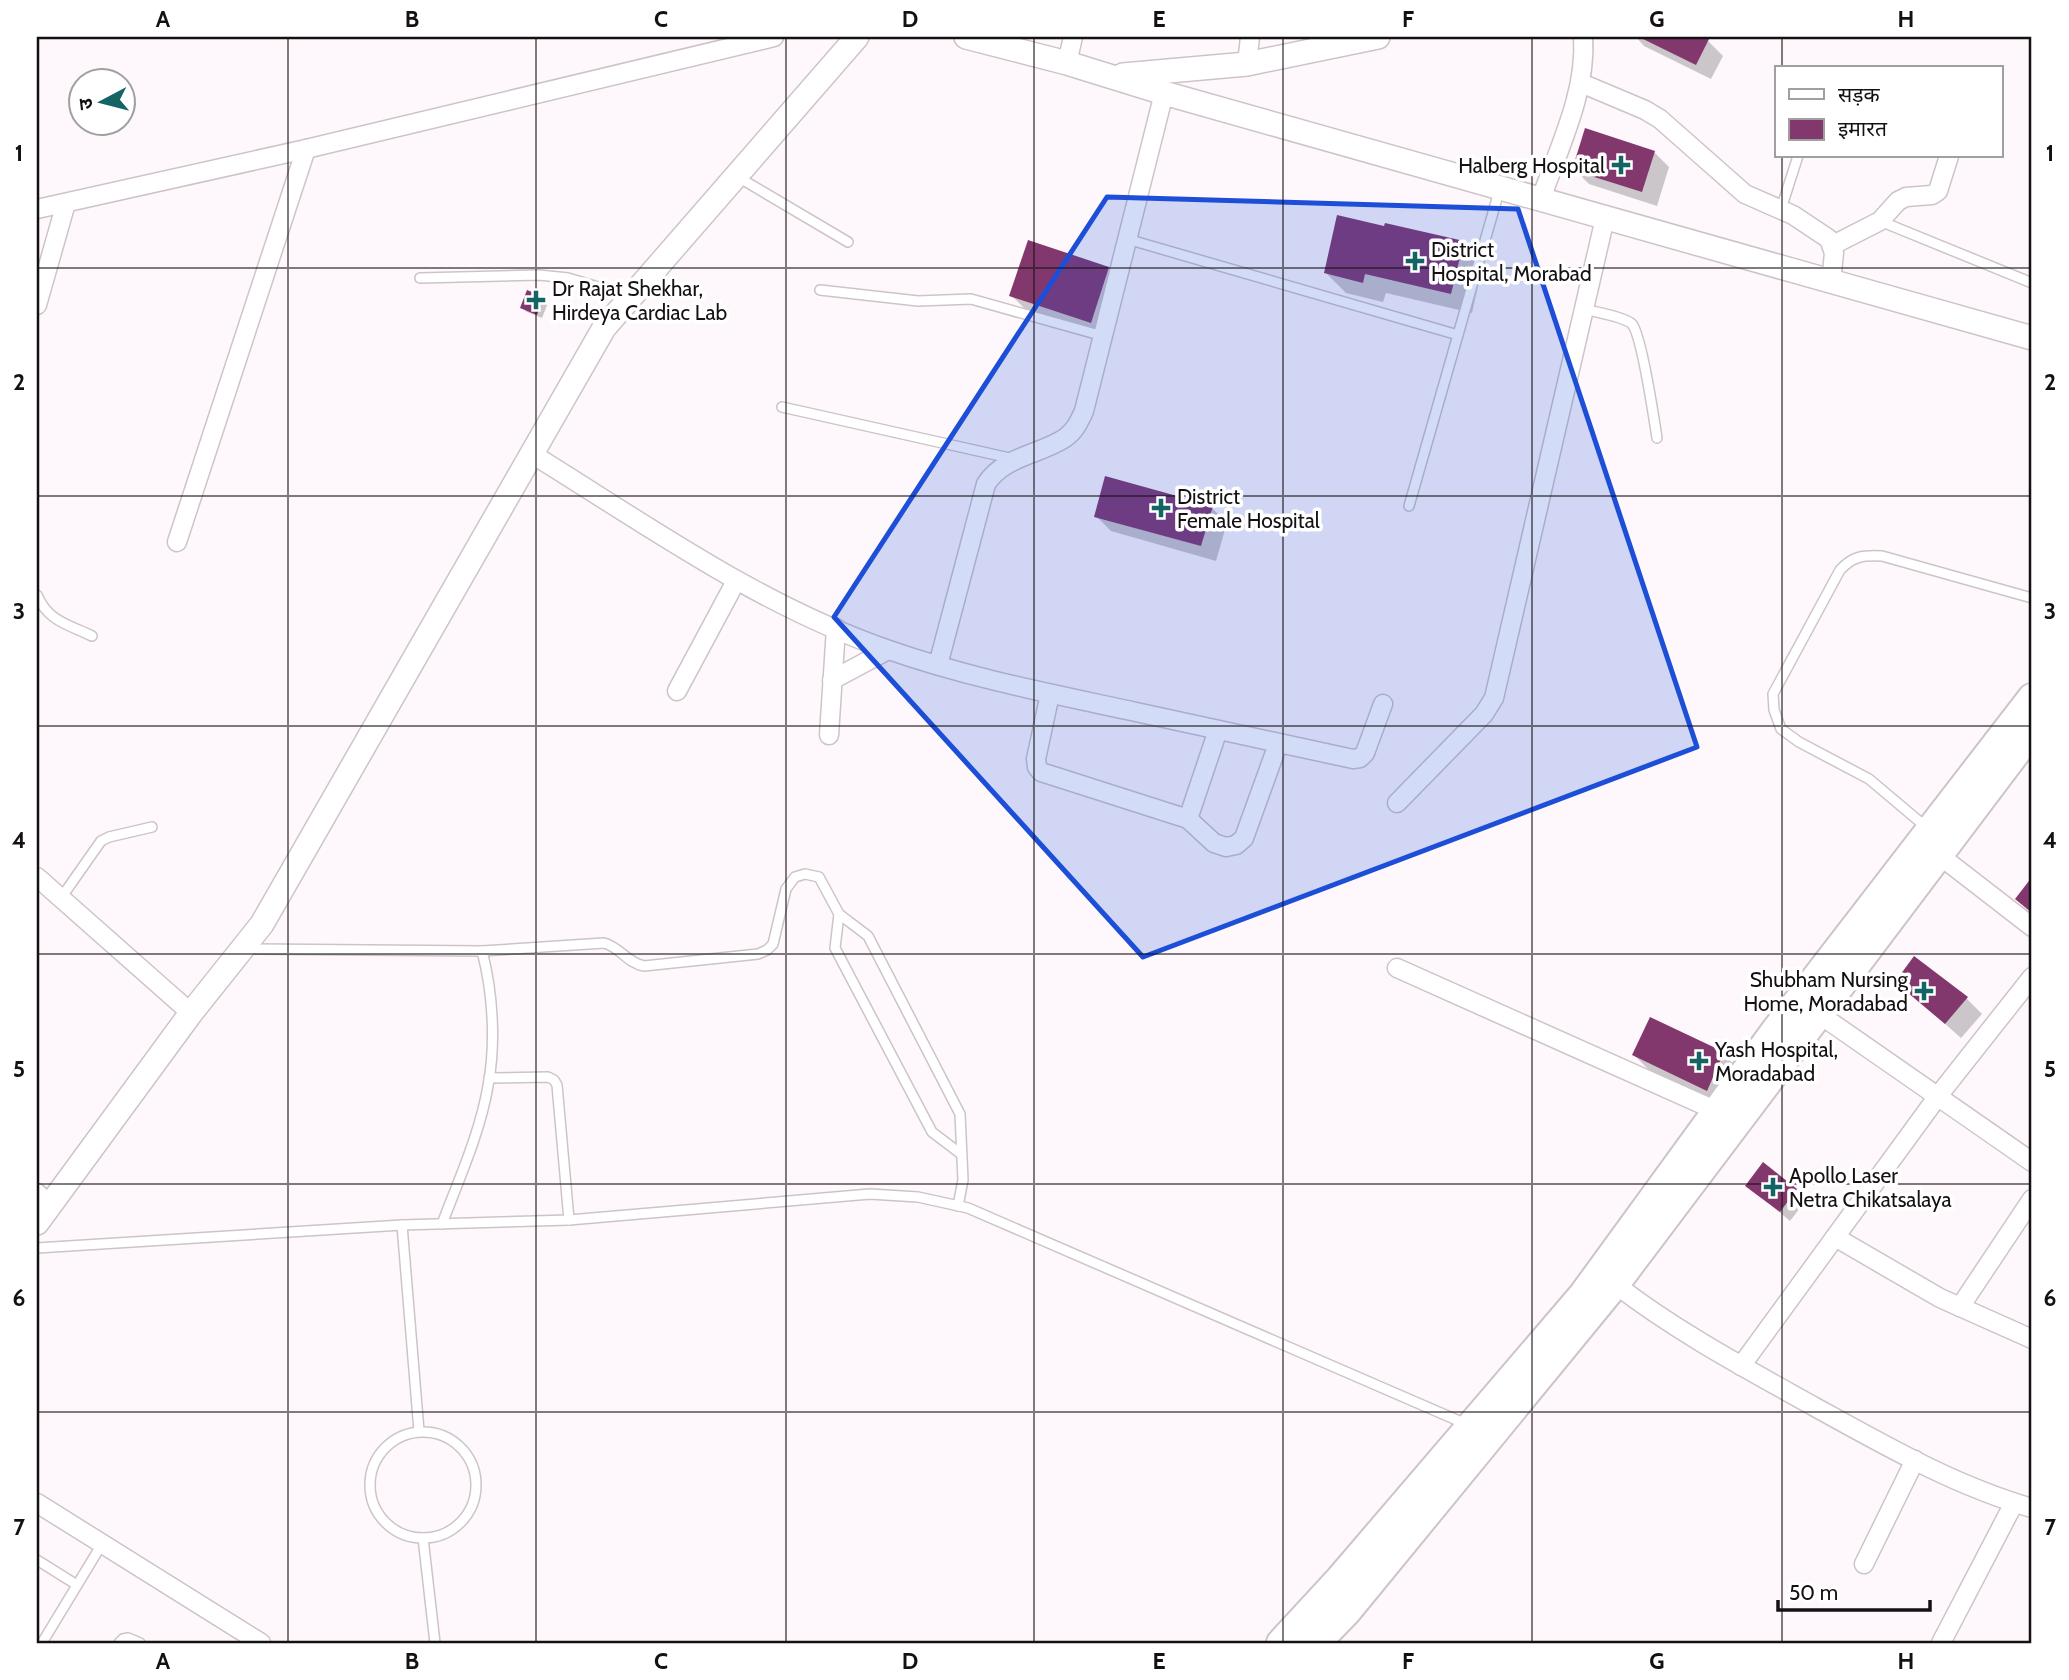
<svg xmlns="http://www.w3.org/2000/svg" width="2069" height="1680" viewBox="0 0 2069 1680" font-family="Cabin,'Noto Sans Devanagari',sans-serif">
	<style>
		.shadow { fill: #0003 }
		.building { fill: #83386d }
		.lines { fill: none; stroke-linecap: round; stroke-linejoin: round }
		.service-casing { stroke: #cec3ca; stroke-width: 12 }
		.minor-casing { stroke: #cec3ca; stroke-width: 21 }
		.tertiary-casing { stroke: #cec3ca; stroke-width: 26 }
		.primary-casing { stroke: #cec3ca; stroke-width: 32 }
		.service { stroke: #fff; stroke-width: 9 }
		.minor { stroke: #fff; stroke-width: 18 }
		.tertiary { stroke: #fff; stroke-width: 23 }
		.primary { stroke: #fff; stroke-width: 28 }
		.marked { fill: #1d4ed8; fill-opacity: 0.2; stroke: #1d4ed8; stroke-width: 5; stroke-linejoin: round }
		.grid { fill: none; stroke: #151113; stroke-width: 2; stroke-opacity: 0.55 }
		.poi-dot { fill: #146465; stroke: #fff; stroke-width: 2.5 }
		.labels { text-anchor: middle; dominant-baseline: central; stroke-width: 7; stroke-linejoin: round; paint-order: stroke }
		.poi-label { font-size: 21px; fill: #151113; stroke: #fff; text-anchor: start }
		.neatline { fill: none; stroke: #151113; stroke-width: 2.5 }
		.grid-label { font-size: 23px; text-anchor: middle; font-weight: bold; fill: #151113 }
	</style>
	<rect width="100%" height="100%" fill="#fef8fc"/>
	<g class="shadow">
		<polygon points="1636,37 1700,37 1708,41 1723,56 1711,79 1644,46"/>
		<polygon points="1654,152 1669,167 1657,206 1589,184 1574,169"/>
		<polygon points="1463,243 1483,263 1472,313 1386,293 1383,302 1346,293 1326,273"/>
		<polygon points="1108,268 1123,284 1106,337 1026,310 1011,295"/>
		<polygon points="528,292 544,298 548,303 542,318 527,312 522,308"/>
		<polygon points="1212,508 1227,523 1216,561 1111,531 1096,516"/>
		<polygon points="1914,959 1967,999 1982,1014 1961,1038 1897,981"/>
		<polygon points="1651,1019 1723,1054 1739,1069 1722,1105 1649,1070 1634,1055"/>
		<polygon points="1748,1186 1796,1190 1806,1200 1790,1221"/>
	</g>
	<g class="building">
		<polygon points="1639,37 1710,37 1696,65"/>
		<polygon points="1585,128 1655,151 1642,192 1572,170"/>
		<polygon points="1337,215 1384,226 1385,223 1464,241 1451,294 1365,274 1363,283 1324,273"/>
		<polygon points="1028,240 1109,267 1091,323 1009,296"/>
		<polygon points="527,290 544,297 537,315 520,308"/>
		<polygon points="1105,476 1213,506 1201,546 1094,517"/>
		<polygon points="2032,877 2032,913 2015,899"/>
		<polygon points="1914,956 1968,997 1945,1024 1895,982"/>
		<polygon points="1650,1017 1724,1052 1707,1091 1632,1055"/>
		<polygon points="1763,1162 1797,1189 1780,1212 1745,1186"/>
	</g>
	<g class="lines">
		<g class="service-casing">
			<g id="service">
				<polyline points="738,177 848,242"/>
				<polyline points="1781,209 1798,156"/>
				<polyline points="1880,221 2032,283"/>
				<polyline points="1127,239 1458,335"/>
				<polyline points="420,278 539,275 568,278 628,296"/>
				<polyline points="820,290 918,301 971,299 1103,336"/>
				<path d="M1584,309C1595,312 1625,317 1632,324C1642,336 1654,419 1657,438"/>
				<polyline points="782,407 1014,459"/>
				<polyline points="1409,506 1500,188"/>
				<path d="M37,595C48,621 67,624 92,636"/>
				<path d="M1926,827L1869,779L1799,742L1781,729L1774,710L1773,694L1840,570C1853,556 1863,555 1882,556L2032,598"/>
				<polyline points="61,898 101,841 109,837 152,827"/>
				<polyline points="839,914 835,948 932,1132 961,1154"/>
				<path d="M247,949L482,951L604,943C620,947 627,963 644,966L758,954L767,950L773,944L786,889L795,877L805,874L819,877L839,914L868,936L960,1114L963,1180L958,1206"/>
				<polyline points="489,1078 548,1077 554,1080 557,1085 569,1220"/>
				<path d="M442,1224C459,1179 480,1133 488,1086C496,1043 493,993 482,951"/>
				<polyline points="402,1225 419,1431"/>
				<polyline points="37,1248 402,1225 569,1220 870,1194 918,1197 968,1208 1466,1424"/>
				<circle cx="423" cy="1485" r="53"/>
				<polyline points="423,1538 435,1643"/>
				<polyline points="37,1560 77,1585"/>
				<polyline points="42,1643 102,1544"/>
				<polyline points="119,1643 123,1639 128,1638 140,1643"/>
			</g>
		</g>
		<g class="minor-casing">
			<g id="minor">
				<polyline points="1067,63 1073,37"/>
				<polyline points="1247,64 1250,37"/>
				<polyline points="1581,83 1645,110 1660,119 1745,194 1793,215 1829,239 1834,253 1831,282"/>
				<path d="M1541,199C1559,147 1587,92 1583,37"/>
				<polyline points="37,209 306,149 774,37"/>
				<polyline points="1833,245 1880,221 1898,201 1906,197 1932,195 1938,191 1949,156"/>
				<polyline points="37,305 66,203"/>
				<path d="M532,454C647,525 760,606 889,650C969,678 1053,694 1136,712C1208,727 1281,744 1353,759L1360,758L1365,753L1383,704"/>
				<polyline points="177,542 306,149"/>
				<path d="M938,665L986,484C1004,456 1039,455 1065,438C1075,431 1079,422 1084,411L1164,93"/>
				<polyline points="832,680 888,650"/>
				<polyline points="677,691 736,581"/>
				<polyline points="1050,694 1036,759 1037,767 1041,772 1188,819 1214,843 1226,847 1236,845 1244,838 1278,744"/>
				<polyline points="829,735 836,628"/>
				<polyline points="1397,803 1484,714 1494,698 1605,218"/>
				<polyline points="1188,819 1218,730"/>
				<polyline points="1939,855 2032,927"/>
				<polyline points="37,877 191,1013"/>
				<polyline points="1397,968 1717,1111"/>
				<polyline points="1819,1014 2032,1162"/>
				<polyline points="37,1193 50,1205"/>
				<polyline points="1835,1237 1940,1298 2032,1339"/>
				<path d="M1615,1284C1677,1332 1747,1369 1815,1407C1884,1445 1955,1486 2032,1508"/>
				<polyline points="1960,1307 2032,1199"/>
				<polyline points="1741,1366 1938,1096 2032,977"/>
				<polyline points="37,1503 261,1643"/>
				<polyline points="1864,1564 1915,1460"/>
				<polyline points="1941,1643 2014,1503"/>
			</g>
		</g>
		<g class="tertiary-casing">
			<g id="tertiary">
				<polyline points="966,37 1067,63 1164,93 2032,338"/>
				<polyline points="1123,75 1247,64 1378,37"/>
				<polyline points="37,1223 191,1013 262,924 604,328 857,37"/>
			</g>
		</g>
		<g class="primary-casing">
			<g id="primary">
				<polyline points="1281,1643 1340,1579 1583,1295 1776,1030 2032,698"/>
				<polyline points="1316,1643 1347,1611 1615,1284 2032,731"/>
			</g>
		</g>
		<use href="#service" class="service"/>
		<use href="#minor" class="minor"/>
		<use href="#tertiary" class="tertiary"/>
		<use href="#primary" class="primary"/>
	</g>
	<path class="marked" d="M1107,197L1518,209L1697,747L1143,957L834,617Z"/>
	<path class="grid" d="M288,37V1643M536,37V1643M786,37V1643M1034,37V1643M1283,37V1643M1532,37V1643M1782,37V68M1782,156V1643M37,268H2032M37,496H2032M37,726H2032M37,954H2032M37,1184H2032M37,1412H2032"/>
	<g class="poi-dot">
		<path d="M1617.5 154.5h7v7h7v7h-7v7h-7v-7h-7v-7h7z"/>
		<path d="M1411.5 250.5h7v7h7v7h-7v7h-7v-7h-7v-7h7z"/>
		<path d="M532.5 289.5h7v7h7v7h-7v7h-7v-7h-7v-7h7z"/>
		<path d="M1157.5 497.5h7v7h7v7h-7v7h-7v-7h-7v-7h7z"/>
		<path d="M1920.5 980.5h7v7h7v7h-7v7h-7v-7h-7v-7h7z"/>
		<path d="M1695.5 1050.5h7v7h7v7h-7v7h-7v-7h-7v-7h7z"/>
		<path d="M1769.5 1176.5h7v7h7v7h-7v7h-7v-7h-7v-7h7z"/>
	</g>
	<g class="labels">
		<g class="poi-label">
			<text x="1605" y="165" text-anchor="end">Halberg Hospital</text>
			<text x="1431" y="249">District<tspan x="1431" dy="24">Hospital, Morabad</tspan></text>
			<text x="552" y="288">Dr Rajat Shekhar,<tspan x="552" dy="24">Hirdeya Cardiac Lab</tspan></text>
			<text x="1177" y="496">District<tspan x="1177" dy="24">Female Hospital</tspan></text>
			<text x="1908" y="979" text-anchor="end">Shubham Nursing<tspan x="1908" dy="24">Home, Moradabad</tspan></text>
			<text x="1715" y="1049">Yash Hospital,<tspan x="1715" dy="24">Moradabad</tspan></text>
			<text x="1789" y="1175">Apollo Laser<tspan x="1789" dy="24">Netra Chikatsalaya</tspan></text>
		</g>
	</g>
	<rect width="2069" height="1680" fill="none" stroke="#ffffff" stroke-width="77"/>
	<rect x="1775" y="66" width="228" height="91" fill="#ffffff" stroke="#a1a0a1" stroke-width="2"/>
	<rect x="1789" y="89" width="35" height="10" fill="#ffffff" stroke="#a1a0a1" stroke-width="2"/>
	<text x="1838" y="102" font-size="21" fill="#151113">सड़क</text>
	<rect x="1789" y="119" width="35" height="21" fill="#83386d" stroke="#a1a0a1" stroke-width="2"/>
	<text x="1838" y="136" font-size="21" fill="#151113">इमारत</text>
	<g transform="translate(102 102) rotate(263)"><circle r="33" fill="#ffffff" stroke="#a1a0a1" stroke-width="2"/>
	<path d="M0-5L12 26L0 18L-12 26Z" fill="#146465"/>
	<text y="-10" font-size="19" font-weight="bold" text-anchor="middle" fill="#151113">उ</text>
	</g>
	<path d="M1778 1600v10h152v-10" fill="none" stroke="#151113" stroke-width="3.5"/>
	<text x="1789" y="1600" font-size="21" fill="#151113" stroke="#ffffff" stroke-width="5" paint-order="stroke">50 m</text>
	<rect x="38" y="38" width="1992" height="1604" class="neatline"/>
	<g class="grid-label">
		<text x="163" y="27">A</text>
		<text x="412" y="27">B</text>
		<text x="661" y="27">C</text>
		<text x="910" y="27">D</text>
		<text x="1159" y="27">E</text>
		<text x="1408" y="27">F</text>
		<text x="1657" y="27">G</text>
		<text x="1906" y="27">H</text>
		<text x="19" y="161">1</text>
		<text x="2050" y="161">1</text>
		<text x="19" y="390">2</text>
		<text x="2050" y="390">2</text>
		<text x="19" y="619">3</text>
		<text x="2050" y="619">3</text>
		<text x="19" y="848">4</text>
		<text x="2050" y="848">4</text>
		<text x="19" y="1077">5</text>
		<text x="2050" y="1077">5</text>
		<text x="19" y="1306">6</text>
		<text x="2050" y="1306">6</text>
		<text x="19" y="1535">7</text>
		<text x="2050" y="1535">7</text>
		<text x="163" y="1669">A</text>
		<text x="412" y="1669">B</text>
		<text x="661" y="1669">C</text>
		<text x="910" y="1669">D</text>
		<text x="1159" y="1669">E</text>
		<text x="1408" y="1669">F</text>
		<text x="1657" y="1669">G</text>
		<text x="1906" y="1669">H</text>
	</g>
</svg>
